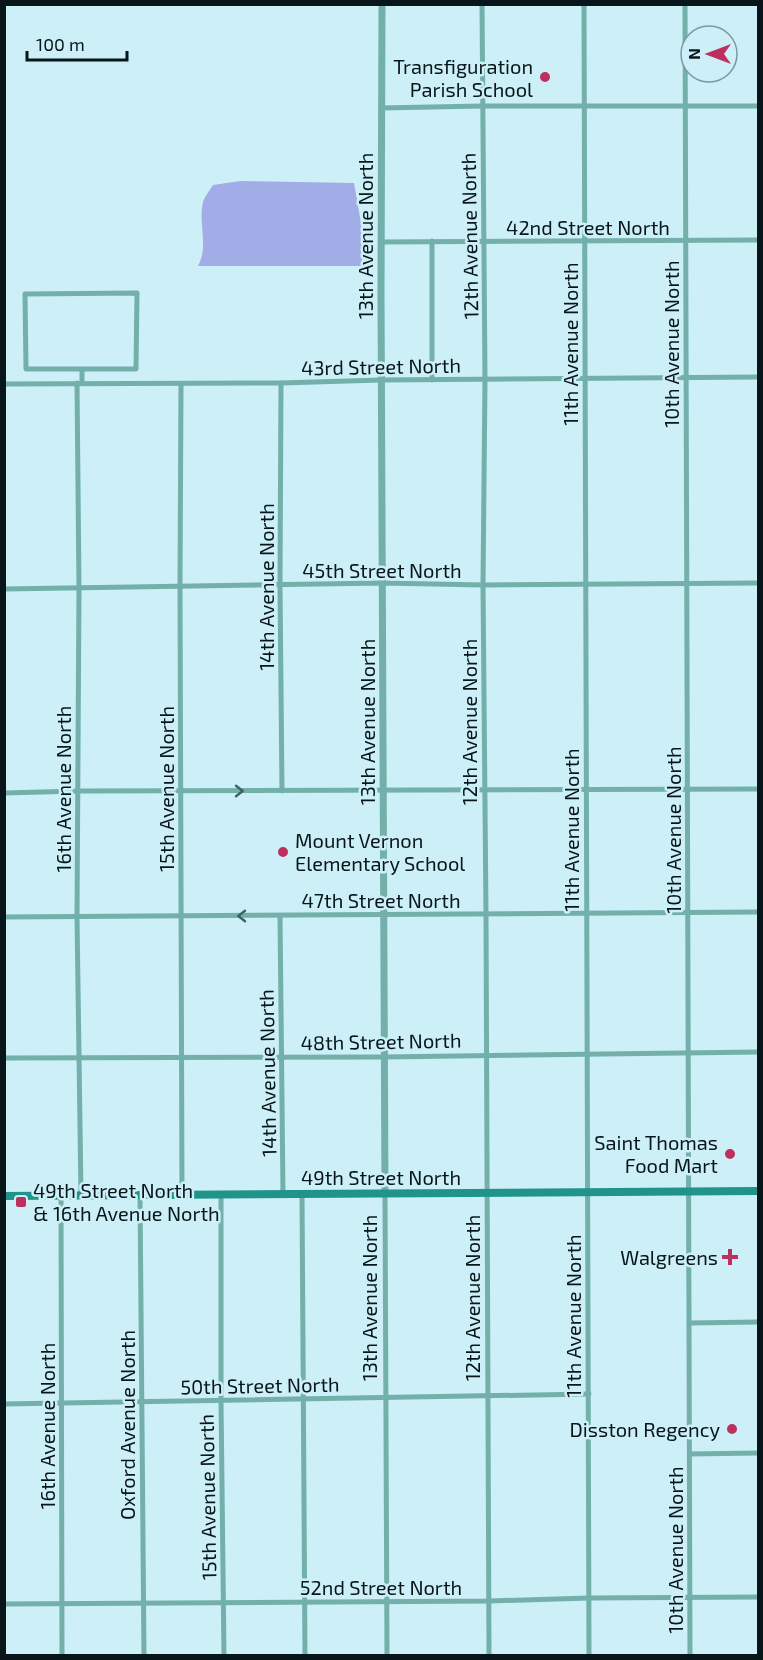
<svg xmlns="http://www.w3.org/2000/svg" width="763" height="1660" viewBox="0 0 763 1660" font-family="'Exo 2',sans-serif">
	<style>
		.water { fill: #a2ace6 }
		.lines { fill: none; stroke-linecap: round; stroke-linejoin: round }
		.minor { stroke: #72b0a9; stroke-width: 5 }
		.tertiary { stroke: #72b0a9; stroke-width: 7 }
		.secondary { stroke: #20948a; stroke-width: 8 }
		.oneway { stroke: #3e6361 }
		.poi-dot { fill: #bd2f5d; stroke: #cceff8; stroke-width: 2 }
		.labels { text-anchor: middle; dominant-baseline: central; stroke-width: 5; stroke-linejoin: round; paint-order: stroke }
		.poi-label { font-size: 20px; fill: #091619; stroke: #cceff8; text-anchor: end }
		.street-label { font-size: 20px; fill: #091619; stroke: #cceff8 }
	</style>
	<rect width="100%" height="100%" fill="#cceff8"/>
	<path class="water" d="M241,181L354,183L365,246L361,266H198C209,246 198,224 203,202C205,196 210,190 213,185Z"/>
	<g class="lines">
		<g class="minor">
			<polyline points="482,4 485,379 483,585 486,914 489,1656"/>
			<polyline points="584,4 589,1656"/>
			<polyline points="685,4 690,1656"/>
			<polyline points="381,108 482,106 758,106"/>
			<polyline points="432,241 432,380"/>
			<polyline points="381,242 758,240"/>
			<polyline points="77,383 79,588 77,917 81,1195"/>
			<polyline points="82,383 82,369 26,369 25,294 137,293 136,369 82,369"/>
			<polyline points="281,383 280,585 282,791"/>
			<polyline points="4,384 281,383 381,380 758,377"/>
			<polyline points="181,384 180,586 182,1195"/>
			<polyline points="4,589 383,583 483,585 758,583"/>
			<polyline points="4,793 79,791 758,789"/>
			<polyline points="280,916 283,1194"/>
			<polyline points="4,917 758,912"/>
			<polyline points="4,1058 385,1057 758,1052"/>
			<polyline points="302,1194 305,1656"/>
			<polyline points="385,1194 387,1656"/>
			<polyline points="140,1195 144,1656"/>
			<polyline points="221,1195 221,1400 224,1656"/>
			<polyline points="61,1196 62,1656"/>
			<polyline points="689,1323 758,1322"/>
			<polyline points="4,1404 589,1394"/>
			<polyline points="690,1454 758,1453"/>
			<polyline points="4,1604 489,1601 589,1598 758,1597"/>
		</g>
		<polyline class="tertiary" points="382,4 381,294 385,1194"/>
		<polyline class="secondary" points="4,1196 758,1191"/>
	</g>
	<defs><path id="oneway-chevron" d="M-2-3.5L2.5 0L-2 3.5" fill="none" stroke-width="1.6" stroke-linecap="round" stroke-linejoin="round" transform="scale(1.5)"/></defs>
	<g class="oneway">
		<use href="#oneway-chevron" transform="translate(239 791)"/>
		<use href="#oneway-chevron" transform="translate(242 916) rotate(180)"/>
	</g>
	<g class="poi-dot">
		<circle cx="545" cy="77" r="6"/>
		<circle cx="283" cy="852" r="6"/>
		<circle cx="730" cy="1154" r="6"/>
		<rect x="15" y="1196" width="12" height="12" rx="3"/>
		<path d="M727 1248h6v6h6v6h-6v6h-6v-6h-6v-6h6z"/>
		<circle cx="732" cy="1429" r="6"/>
	</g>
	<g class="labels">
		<g class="poi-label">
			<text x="533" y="66">Transfiguration<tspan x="533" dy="23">Parish School</tspan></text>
			<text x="295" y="840" text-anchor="start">Mount Vernon<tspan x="295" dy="23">Elementary School</tspan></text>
			<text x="718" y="1142">Saint Thomas<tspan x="718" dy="23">Food Mart</tspan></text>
			<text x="33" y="1190" text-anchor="start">49th Street North<tspan x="33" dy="23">&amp; 16th Avenue North</tspan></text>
			<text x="718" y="1257">Walgreens</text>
			<text x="720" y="1429">Disston Regency</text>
		</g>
		<g class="street-label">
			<text x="588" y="227">42nd Street North</text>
			<text transform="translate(365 236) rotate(-90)">13th Avenue North</text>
			<text transform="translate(469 236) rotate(-91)">12th Avenue North</text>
			<text transform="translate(570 344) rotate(-90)">11th Avenue North</text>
			<text transform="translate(671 344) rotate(-90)">10th Avenue North</text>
			<text transform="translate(381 366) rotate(-1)">43rd Street North</text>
			<text x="382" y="570">45th Street North</text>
			<text transform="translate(266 587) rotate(-90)">14th Avenue North</text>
			<text transform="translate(367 722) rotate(-90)">13th Avenue North</text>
			<text transform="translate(469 722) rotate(-90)">12th Avenue North</text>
			<text transform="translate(63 789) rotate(-90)">16th Avenue North</text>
			<text transform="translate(166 789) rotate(-90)">15th Avenue North</text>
			<text transform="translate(571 830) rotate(-90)">11th Avenue North</text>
			<text transform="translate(673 830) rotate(-90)">10th Avenue North</text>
			<text x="381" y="900">47th Street North</text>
			<text transform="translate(381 1041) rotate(-1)">48th Street North</text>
			<text transform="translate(267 1073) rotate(-91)">14th Avenue North</text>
			<text x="381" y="1177">49th Street North</text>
			<text transform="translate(369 1298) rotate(-90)">13th Avenue North</text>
			<text transform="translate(472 1298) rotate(-90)">12th Avenue North</text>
			<text transform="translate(573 1316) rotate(-90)">11th Avenue North</text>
			<text transform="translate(260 1385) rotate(-1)">50th Street North</text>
			<text transform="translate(127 1425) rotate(-90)">Oxford Avenue North</text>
			<text transform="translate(47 1426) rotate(-90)">16th Avenue North</text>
			<text transform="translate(207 1497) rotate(-91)">15th Avenue North</text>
			<text transform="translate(675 1550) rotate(-90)">10th Avenue North</text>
			<text x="381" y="1587">52nd Street North</text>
		</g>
	</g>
	<rect width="763" height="1660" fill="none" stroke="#091619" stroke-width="12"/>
	<g transform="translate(709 54) rotate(270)"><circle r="28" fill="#cceff8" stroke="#7e989f" stroke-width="1.5"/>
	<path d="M0-4.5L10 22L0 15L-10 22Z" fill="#bd2f5d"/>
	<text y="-9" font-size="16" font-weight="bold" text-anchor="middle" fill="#091619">N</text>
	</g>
	<path d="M27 51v9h100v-9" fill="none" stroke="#091619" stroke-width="3"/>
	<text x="36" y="51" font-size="18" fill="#091619" stroke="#cceff8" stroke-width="4.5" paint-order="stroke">100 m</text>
</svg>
